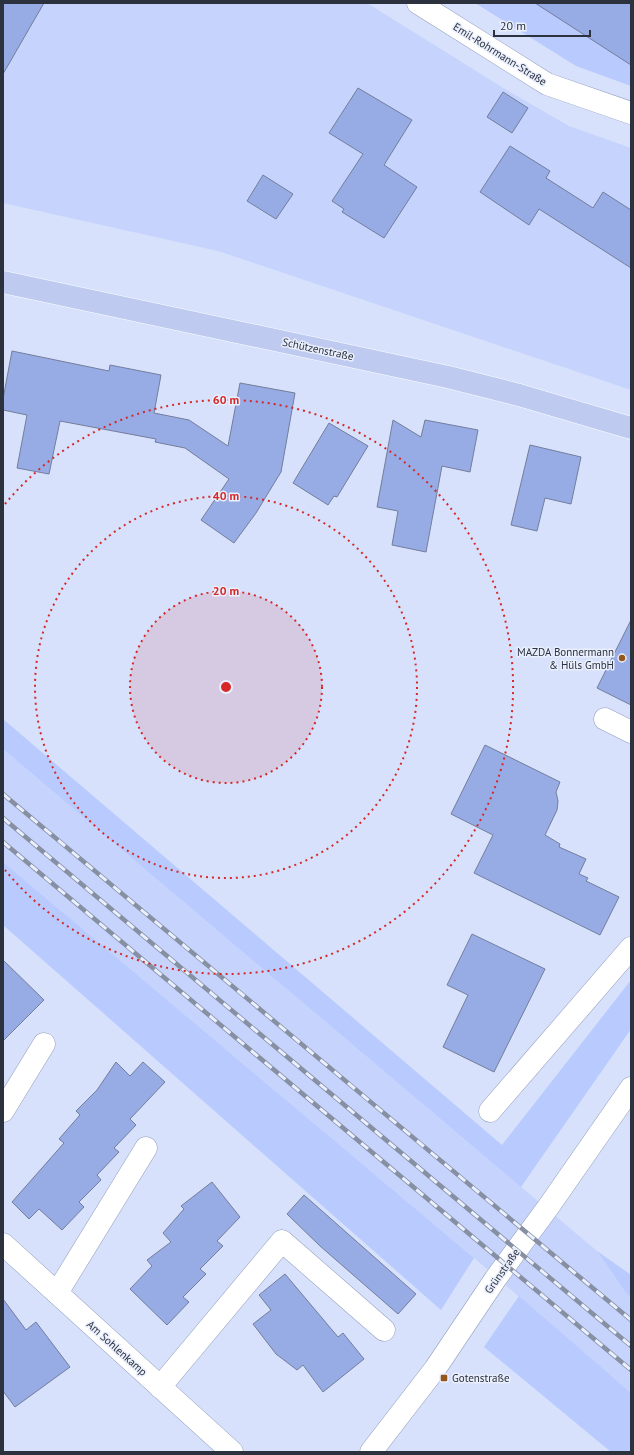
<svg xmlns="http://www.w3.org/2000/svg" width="634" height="1455" viewBox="0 0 634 1455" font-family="'PT Sans',sans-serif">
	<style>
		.built { fill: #c6d4fd }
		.green { fill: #b8cafe }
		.building { fill: #97abe4; stroke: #737e9c }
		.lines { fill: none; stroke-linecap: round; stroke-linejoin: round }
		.minor-casing { stroke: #929ebd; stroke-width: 23 }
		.major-casing { stroke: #fff; stroke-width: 23 }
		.minor { stroke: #fff; stroke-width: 22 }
		.major { stroke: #becaef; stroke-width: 22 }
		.rail-casing { stroke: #878fa3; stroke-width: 4.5 }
		.rail { stroke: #eaeffd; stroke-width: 3; stroke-dasharray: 9; stroke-linecap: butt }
		.ring { fill: none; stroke: #d62828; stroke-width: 2; stroke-dasharray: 2 4 }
		.poi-dot { fill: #94561b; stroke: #eaeffd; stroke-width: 1.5 }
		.labels { text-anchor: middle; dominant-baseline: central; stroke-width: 3; stroke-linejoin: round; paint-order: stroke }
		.street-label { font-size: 11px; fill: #2c313e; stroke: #eaeffd }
		.poi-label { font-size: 11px; fill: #2c313e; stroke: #eaeffd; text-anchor: end }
		.centre { fill: #d62828; stroke: #eaeffd; stroke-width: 2 }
		.ring-label { font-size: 12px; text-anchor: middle; font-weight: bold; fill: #d62828; stroke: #eaeffd; stroke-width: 3; stroke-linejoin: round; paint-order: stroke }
	</style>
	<rect width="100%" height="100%" fill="#d7e1fc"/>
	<g class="built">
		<polygon points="3,3 367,3 505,89 569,126 631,148 631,390 218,251 3,203"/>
		<polygon points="3,749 597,1251 627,1294 631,1297 631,1393 474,1258 3,862"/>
	</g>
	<g class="green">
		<polygon points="475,3 631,3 631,86 576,66"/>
		<polygon points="3,719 502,1145 631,980 631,1029 521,1187 3,749"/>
		<polygon points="3,862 474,1258 441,1310 3,925"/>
		<polygon points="597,1251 631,1275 631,1297 627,1294"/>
		<polygon points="519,1296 631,1393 631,1452 611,1452 484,1347"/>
	</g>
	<g class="building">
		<polygon points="3,3 44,3 3,74"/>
		<polygon points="535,3 631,3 631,65"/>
		<polygon points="358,88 412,120 384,165 417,187 384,238 342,212 344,209 332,201 363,154 329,133"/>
		<polygon points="503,92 528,108 512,133 487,117"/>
		<polygon points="510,146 550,171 546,178 593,208 603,192 631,210 631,268 539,209 529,225 480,192"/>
		<polygon points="263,175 293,194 276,219 247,201"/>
		<polygon points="12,351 109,371 110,365 161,375 154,413 189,420 228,446 240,383 295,393 281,472 256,513 234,543 201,520 229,479 185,448 155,442 156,439 60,421 49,474 17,468 27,415 3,410 3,399"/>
		<polygon points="393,420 421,437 425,420 478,430 470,472 442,466 426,552 392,545 398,511 377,507"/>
		<polygon points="329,423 368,446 337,497 334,496 328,505 293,483"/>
		<polygon points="530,445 581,457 571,504 545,498 537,531 511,525"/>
		<polygon points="631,620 631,705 597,688"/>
		<polygon points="485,745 560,782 556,792 558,801 557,810 545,835 560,844 559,847 586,859 579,874 588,878 586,881 619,897 600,935 474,873 493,835 451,814"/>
		<polygon points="472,934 545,969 494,1072 443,1047 468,995 447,985"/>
		<polygon points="3,960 44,1000 3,1041"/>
		<polygon points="116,1062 130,1076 143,1062 165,1082 130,1119 136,1125 114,1148 119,1152 97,1175 101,1180 79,1202 84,1207 62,1230 39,1209 29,1219 12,1202 64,1143 59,1139 80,1115 76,1111 97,1090"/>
		<polygon points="212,1182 240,1217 217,1241 223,1246 200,1269 206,1274 183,1297 189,1302 167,1325 130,1289 152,1266 147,1260 171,1242 163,1233 184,1209 181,1206"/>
		<polygon points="304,1195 416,1294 398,1314 320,1246 287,1214"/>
		<polygon points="285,1274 338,1337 343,1333 364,1359 323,1392 303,1365 297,1370 276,1354 253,1324 271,1310 259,1295"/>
		<polygon points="3,1299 26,1330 36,1322 70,1367 15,1407 3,1391"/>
	</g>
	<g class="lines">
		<g class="minor-casing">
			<g id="minor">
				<polyline points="418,3 547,84 631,113"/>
				<polyline points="605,719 631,732"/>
				<polyline points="3,1111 44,1044"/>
				<polyline points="490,1111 631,948"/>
				<polyline points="3,1244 232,1452"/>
				<polyline points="57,1293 146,1148"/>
				<polyline points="160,1387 282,1241 384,1330"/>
				<polyline points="371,1452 435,1369 496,1278 549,1206 631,1088"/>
			</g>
		</g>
		<g class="major-casing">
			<polyline id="major" points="3,282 448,377 519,395 631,428"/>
		</g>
		<use href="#minor" class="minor"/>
		<use href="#major" class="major"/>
		<g class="rail-casing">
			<g id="rail">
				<polyline points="3,794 631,1320"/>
				<polyline points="3,818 631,1346"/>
				<polyline points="3,842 631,1370"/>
			</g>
		</g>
		<use href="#rail" class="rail"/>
	</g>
	<circle cx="226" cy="687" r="96" fill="#d62828" fill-opacity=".12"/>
	<g class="ring">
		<circle cx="226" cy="687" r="96"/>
		<circle cx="226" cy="687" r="191"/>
		<path d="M5 504A287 287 0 1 1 5 870"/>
	</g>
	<g class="poi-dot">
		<circle cx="622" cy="658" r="4"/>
		<rect x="440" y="1374" width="8" height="8" rx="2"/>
	</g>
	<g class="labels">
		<g class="street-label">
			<text transform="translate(500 54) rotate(32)">Emil-Rohrmann-Straße</text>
			<text transform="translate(318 349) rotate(12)">Schützenstraße</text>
			<text transform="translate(502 1271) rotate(-55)">Grünstraße</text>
			<text transform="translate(117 1348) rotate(42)">Am Sohlenkamp</text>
		</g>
		<g class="poi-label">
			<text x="614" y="652">MAZDA Bonnermann<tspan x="614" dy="13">&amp; Hüls GmbH</tspan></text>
			<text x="452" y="1378" text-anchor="start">Gotenstraße</text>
		</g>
	</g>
	<circle cx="226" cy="687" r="6" class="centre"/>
	<g class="ring-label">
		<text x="226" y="404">60 m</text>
		<text x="226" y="500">40 m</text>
		<text x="226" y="595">20 m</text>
	</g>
	<rect width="634" height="1455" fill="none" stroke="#2c313e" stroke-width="8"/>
	<path d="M494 30v6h96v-6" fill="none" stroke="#2c313e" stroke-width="2"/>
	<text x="500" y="30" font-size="12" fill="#2c313e" stroke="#eaeffd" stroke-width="3" paint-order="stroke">20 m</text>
</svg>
